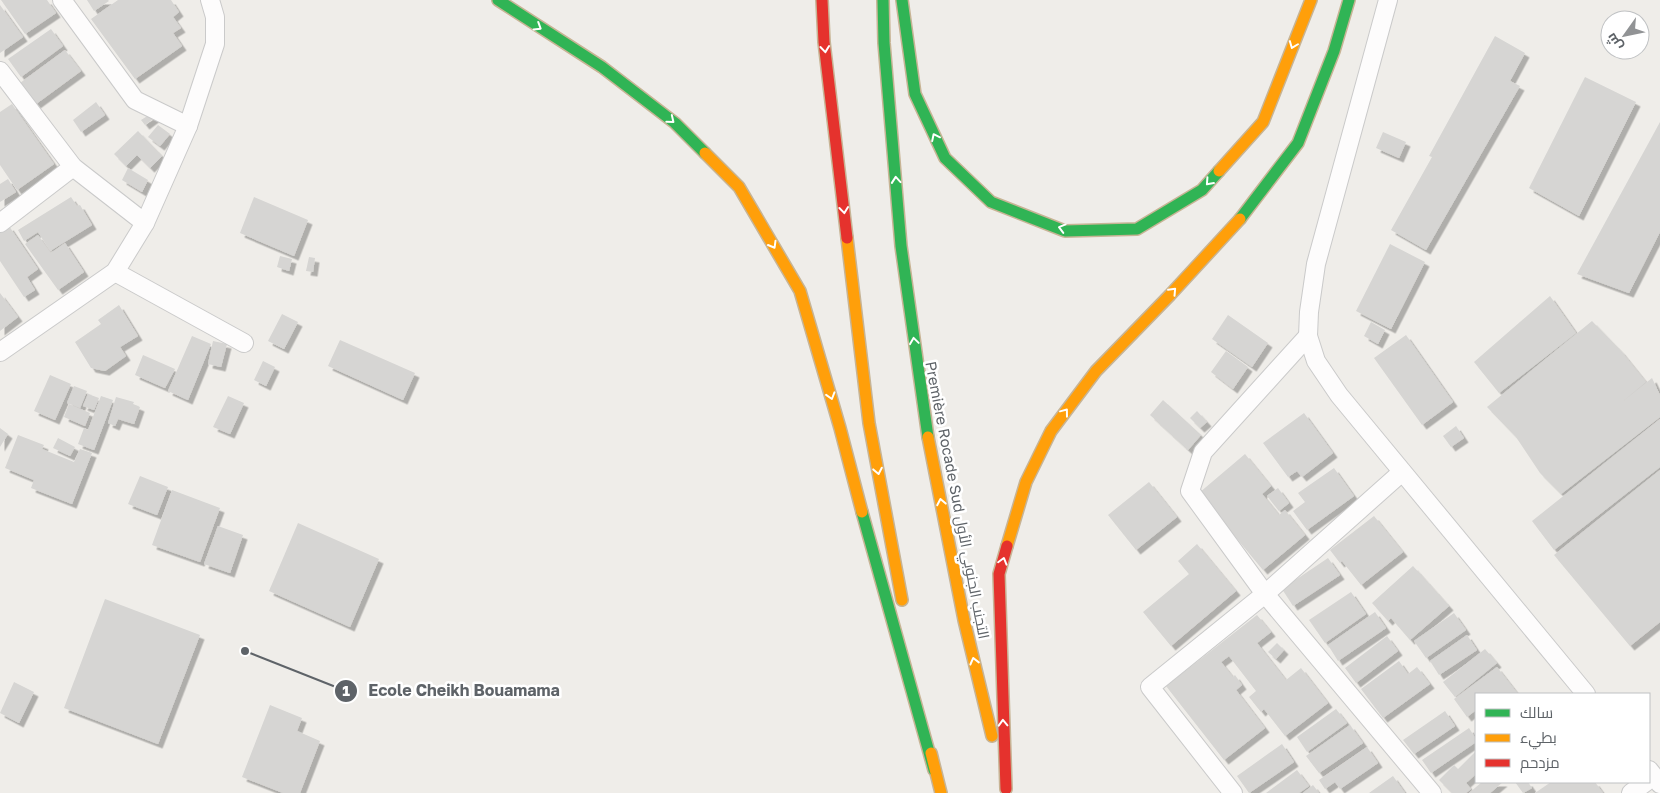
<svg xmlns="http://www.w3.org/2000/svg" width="1660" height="793" viewBox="0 0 1660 793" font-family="'Golos Text',Cairo,sans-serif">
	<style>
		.building { fill: #d6d5d3; filter: url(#shadow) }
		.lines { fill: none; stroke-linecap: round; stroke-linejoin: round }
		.street-casing { stroke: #cacaca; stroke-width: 20 }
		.fast-casing { stroke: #c7b495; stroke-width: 14 }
		.slow-casing { stroke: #c7b495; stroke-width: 14 }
		.jam-casing { stroke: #c7b495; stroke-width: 14 }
		.street { stroke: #fdfcfc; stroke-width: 18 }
		.fast { stroke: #30b455; stroke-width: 11 }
		.slow { stroke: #ff9f0a; stroke-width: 11 }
		.jam { stroke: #e5322d; stroke-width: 11 }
		.oneway { stroke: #fff }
		.labels { text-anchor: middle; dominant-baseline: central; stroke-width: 5; stroke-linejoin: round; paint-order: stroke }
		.street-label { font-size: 15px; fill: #5e6368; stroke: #fff }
		.leader { fill: none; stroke: #5e6368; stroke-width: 2 }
		.callout-dot { fill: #5e6368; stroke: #fff; stroke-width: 2 }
		.mark-label { font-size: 15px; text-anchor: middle; font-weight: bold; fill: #fff }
		.callout-label { font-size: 16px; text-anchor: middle; font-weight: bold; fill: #5e6368; stroke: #fff; stroke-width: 5; stroke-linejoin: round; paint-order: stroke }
	</style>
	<defs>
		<filter id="shadow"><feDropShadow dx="4.5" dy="4.5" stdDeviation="0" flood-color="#0004"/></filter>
	</defs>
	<rect width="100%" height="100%" fill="#efede9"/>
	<g class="building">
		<polygon points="1,0 47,0 56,13 25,34"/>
		<polygon points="87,0 108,0 109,1 94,11"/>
		<polygon points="118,0 171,0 179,12 173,17 181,28 173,33 182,46 135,79 91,19"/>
		<polygon points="0,5 23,37 0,53"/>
		<polygon points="51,29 63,46 21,77 8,59"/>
		<polygon points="1495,36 1525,53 1510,81 1520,86 1426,250 1391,230 1432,157 1429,156"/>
		<polygon points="65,50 81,71 36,104 20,83"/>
		<polygon points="1585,77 1636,102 1579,216 1529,188"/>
		<polygon points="96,102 105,115 81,132 73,120"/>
		<polygon points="12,104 54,164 17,190 0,165 0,112"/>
		<polygon points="154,112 157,116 145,125 141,120"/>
		<polygon points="1660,122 1660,232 1629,293 1577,274"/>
		<polygon points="158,125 170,134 160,146 148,137"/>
		<polygon points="138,131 162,156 150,168 137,155 126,166 114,154"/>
		<polygon points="1383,132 1406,142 1399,158 1376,148"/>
		<polygon points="128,168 148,180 142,192 122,180"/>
		<polygon points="8,179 16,192 0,202 0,184"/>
		<polygon points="71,197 77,206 80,205 92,225 50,251 38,232 24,241 18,230"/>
		<polygon points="254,197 308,220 294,256 240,233"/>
		<polygon points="9,226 38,269 27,277 35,290 24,297 0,261 0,232"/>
		<polygon points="38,235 51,253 65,243 84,272 58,290 25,244"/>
		<polygon points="1390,244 1425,262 1391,329 1356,311"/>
		<polygon points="280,256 292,259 289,271 277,267"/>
		<polygon points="309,257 315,258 313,272 306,271"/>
		<polygon points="0,293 18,317 0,331"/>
		<polygon points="1550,296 1576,333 1499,393 1474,362"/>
		<polygon points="119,305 138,336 120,347 126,356 105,371 91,368 75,342 101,324 98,320"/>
		<polygon points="282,314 298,322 284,349 268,341"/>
		<polygon points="1228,315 1268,343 1252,367 1212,339"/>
		<polygon points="1592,321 1621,351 1646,382 1622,402 1652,378 1660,395 1660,417 1561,494 1540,473 1516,437 1487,407"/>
		<polygon points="1371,322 1385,330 1378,344 1364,336"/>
		<polygon points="1406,335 1453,402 1422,425 1374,358"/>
		<polygon points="192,336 211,344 188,400 168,391"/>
		<polygon points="340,340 415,373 403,400 328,366"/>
		<polygon points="213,341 227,344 221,367 208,364"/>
		<polygon points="1226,351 1248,367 1233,389 1211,372"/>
		<polygon points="143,355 175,369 165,388 135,375"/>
		<polygon points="263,361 275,367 266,386 254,380"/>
		<polygon points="50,375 71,384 55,420 34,411"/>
		<polygon points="74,386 87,391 80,408 67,403"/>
		<polygon points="88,394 99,398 94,410 83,406"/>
		<polygon points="101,396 113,400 94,450 78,444 84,428 88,430"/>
		<polygon points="228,396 244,403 230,434 213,427"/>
		<polygon points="116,397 134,402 133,404 140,407 134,424 118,419 115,426 108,423"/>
		<polygon points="1163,400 1201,435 1188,450 1150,415"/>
		<polygon points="69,404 90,413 85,426 64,417"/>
		<polygon points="1197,411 1207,422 1200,428 1190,418"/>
		<polygon points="1304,413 1333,453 1302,477 1297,471 1288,477 1263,443"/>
		<polygon points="1660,419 1660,467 1554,550 1532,521"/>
		<polygon points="1456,426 1464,438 1451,447 1443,436"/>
		<polygon points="0,428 8,434 0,447"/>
		<polygon points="18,435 44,445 42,449 74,462 80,449 92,453 72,504 31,488 34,480 5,468"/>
		<polygon points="58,438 75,447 70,456 53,448"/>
		<polygon points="1245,454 1271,486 1262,494 1279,515 1285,510 1305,535 1263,570 1199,493"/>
		<polygon points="1334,468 1354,496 1307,530 1293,511 1305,502 1298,493"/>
		<polygon points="1660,470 1660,622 1630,646 1554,555"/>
		<polygon points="140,476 168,487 157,515 128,504"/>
		<polygon points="1149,482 1177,517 1136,550 1108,515"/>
		<polygon points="1278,488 1289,503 1279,511 1267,496"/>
		<polygon points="172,490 220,508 200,562 152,545"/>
		<polygon points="1374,516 1403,552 1361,585 1342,561 1340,563 1330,550"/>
		<polygon points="298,523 379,559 350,627 269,591"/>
		<polygon points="218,526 243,535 230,573 204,564"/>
		<polygon points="1197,544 1236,591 1171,646 1143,612 1189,574 1178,561"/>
		<polygon points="1328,558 1340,575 1293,606 1282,589"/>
		<polygon points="1413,566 1449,606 1410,640 1391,618 1388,621 1372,603"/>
		<polygon points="1351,592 1366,614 1325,643 1309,620"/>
		<polygon points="105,599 200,635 158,744 64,708"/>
		<polygon points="1375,612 1386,628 1338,661 1328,645"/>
		<polygon points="1454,613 1466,630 1426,658 1414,641"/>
		<polygon points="1257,615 1271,632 1257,643 1286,680 1301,668 1328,703 1285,736 1264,709 1261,712 1249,697 1256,691 1229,656 1221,662 1233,677 1235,675 1242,685 1236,690 1265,728 1224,760 1166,686"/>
		<polygon points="1467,635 1477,650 1439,675 1430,661"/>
		<polygon points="1387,636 1398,651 1356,683 1345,668"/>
		<polygon points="1277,643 1284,650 1276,659 1268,652"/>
		<polygon points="1485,649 1497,663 1455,697 1443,682"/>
		<polygon points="1399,661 1408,674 1417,667 1430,684 1383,718 1361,689"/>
		<polygon points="1497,667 1518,694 1476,694 1476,710 1467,717 1454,699"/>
		<polygon points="14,682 34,692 19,723 0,713"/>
		<polygon points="270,705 302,718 297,731 320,741 300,793 283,793 242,777"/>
		<polygon points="1336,709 1347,723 1307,752 1297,737"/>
		<polygon points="1445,711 1455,726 1414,754 1403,740"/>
		<polygon points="1350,725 1363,743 1319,773 1306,756"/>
		<polygon points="1469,728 1476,739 1476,742 1431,773 1422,760"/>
		<polygon points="1282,744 1294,762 1249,793 1237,776"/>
		<polygon points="1367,747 1378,763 1340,789 1335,782 1325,789 1319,780"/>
		<polygon points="1476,751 1476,774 1466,783 1471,789 1466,793 1452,793 1439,780 1454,765 1458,769"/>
		<polygon points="1297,770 1309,786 1299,793 1266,793"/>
		<polygon points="1393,776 1405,793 1369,793"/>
		<polygon points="1482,782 1503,782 1490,793 1469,793"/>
		<polygon points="1515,782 1528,782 1532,788 1523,793"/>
		<polygon points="1551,782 1595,782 1603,793 1535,793"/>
		<polygon points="1313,785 1319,793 1303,793"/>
	</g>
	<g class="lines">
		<g class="street-casing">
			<g id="street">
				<polyline points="62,0 135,100 188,126"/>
				<polyline points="1388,0 1316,264 1309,312 1308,336 1316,361 1339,395 1586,694"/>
				<polyline points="0,71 73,167 145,223"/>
				<polyline points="0,223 73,167"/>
				<polyline points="115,272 244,343"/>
				<polyline points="1308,336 1203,452 1190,491 1265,594 1432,793"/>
				<polyline points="0,352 115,272 145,223 188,126 215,44 215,17 210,0"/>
				<polyline points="1649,770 1660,784"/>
				<polyline points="1233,793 1150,687 1265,594 1402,472"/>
				<polyline points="1631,793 1646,782"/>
			</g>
		</g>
		<g class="fast-casing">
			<g id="fast">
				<polyline points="498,0 602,67 675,123 705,153"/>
				<polyline points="883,0 884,43 901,246 928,437"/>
				<polyline points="902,0 915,94 945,158 991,202 1065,231 1137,229 1202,190 1219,171"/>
				<polyline points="1240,219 1298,143 1334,51 1349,0"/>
				<polyline points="862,512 934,770"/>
			</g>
		</g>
		<g class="slow-casing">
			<g id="slow">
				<polyline points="705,153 739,187 800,291 840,428 862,512"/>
				<polyline points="1219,171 1263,122 1311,0"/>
				<polyline points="847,238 869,423 902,600"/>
				<polyline points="928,437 964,620 992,736"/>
				<polyline points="1007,546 1026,482 1051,431 1096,371 1170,295 1240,219"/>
				<polyline points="931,753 941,793"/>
			</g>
		</g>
		<g class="jam-casing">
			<g id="jam">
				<polyline points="822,0 824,42 847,238"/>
				<polyline points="1006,789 999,574 1007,546"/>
			</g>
		</g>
		<use href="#street" class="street"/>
		<use href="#fast" class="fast"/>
		<use href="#slow" class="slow"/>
		<use href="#jam" class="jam"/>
	</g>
	<defs><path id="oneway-chevron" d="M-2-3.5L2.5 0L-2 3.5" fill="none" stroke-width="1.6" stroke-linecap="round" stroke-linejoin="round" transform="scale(1.25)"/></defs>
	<g class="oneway">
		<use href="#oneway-chevron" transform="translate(538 27) rotate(32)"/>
		<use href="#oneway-chevron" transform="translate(1293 45) rotate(111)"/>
		<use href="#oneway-chevron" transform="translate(825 49) rotate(84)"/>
		<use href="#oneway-chevron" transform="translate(671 120) rotate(39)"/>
		<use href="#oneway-chevron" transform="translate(935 137) rotate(-116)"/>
		<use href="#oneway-chevron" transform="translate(896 180) rotate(-95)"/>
		<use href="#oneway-chevron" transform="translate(1209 182) rotate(132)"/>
		<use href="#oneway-chevron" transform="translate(844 210) rotate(83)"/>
		<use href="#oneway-chevron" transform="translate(1062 228) rotate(-165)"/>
		<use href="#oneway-chevron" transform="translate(773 245) rotate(60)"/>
		<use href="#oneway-chevron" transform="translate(1173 291) rotate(-47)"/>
		<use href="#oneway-chevron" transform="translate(914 341) rotate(-98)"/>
		<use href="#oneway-chevron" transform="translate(831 396) rotate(73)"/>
		<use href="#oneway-chevron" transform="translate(1065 412) rotate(-53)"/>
		<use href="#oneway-chevron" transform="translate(878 471) rotate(79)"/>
		<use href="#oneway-chevron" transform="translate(941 502) rotate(-101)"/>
		<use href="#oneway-chevron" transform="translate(1003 561) rotate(-74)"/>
		<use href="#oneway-chevron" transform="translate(974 661) rotate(-104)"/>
		<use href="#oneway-chevron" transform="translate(1003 723) rotate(-92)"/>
	</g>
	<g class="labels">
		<g class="street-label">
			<text transform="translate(958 500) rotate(79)">Première Rocade Sud التجنب الجنوبي الأول</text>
		</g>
	</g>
	<path class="leader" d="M245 651L346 691"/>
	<g class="callout-dot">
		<circle cx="245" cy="651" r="5"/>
		<circle cx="346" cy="691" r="12"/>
	</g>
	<g class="mark-label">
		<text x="346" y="696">1</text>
	</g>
	<g class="callout-label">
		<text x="464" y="696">Ecole Cheikh Bouamama</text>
	</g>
	<rect x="1475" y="693" width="175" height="90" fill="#ffffff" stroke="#bfc1c3"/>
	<rect x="1485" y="709" width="25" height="8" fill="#30b455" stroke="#bfc1c3"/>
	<text x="1520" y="718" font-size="15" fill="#5e6368">سالك</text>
	<rect x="1485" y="734" width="25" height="8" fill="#ff9f0a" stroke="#bfc1c3"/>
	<text x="1520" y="743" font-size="15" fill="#5e6368">بطيء</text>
	<rect x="1485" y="759" width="25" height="8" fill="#e5322d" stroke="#bfc1c3"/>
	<text x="1520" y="768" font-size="15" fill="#5e6368">مزدحم</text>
	<g transform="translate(1625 35) rotate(237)"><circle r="24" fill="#ffffff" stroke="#bfc1c3"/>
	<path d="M0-4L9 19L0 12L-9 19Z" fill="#919395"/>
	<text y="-8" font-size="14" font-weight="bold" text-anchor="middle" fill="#5e6368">ش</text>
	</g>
</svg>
